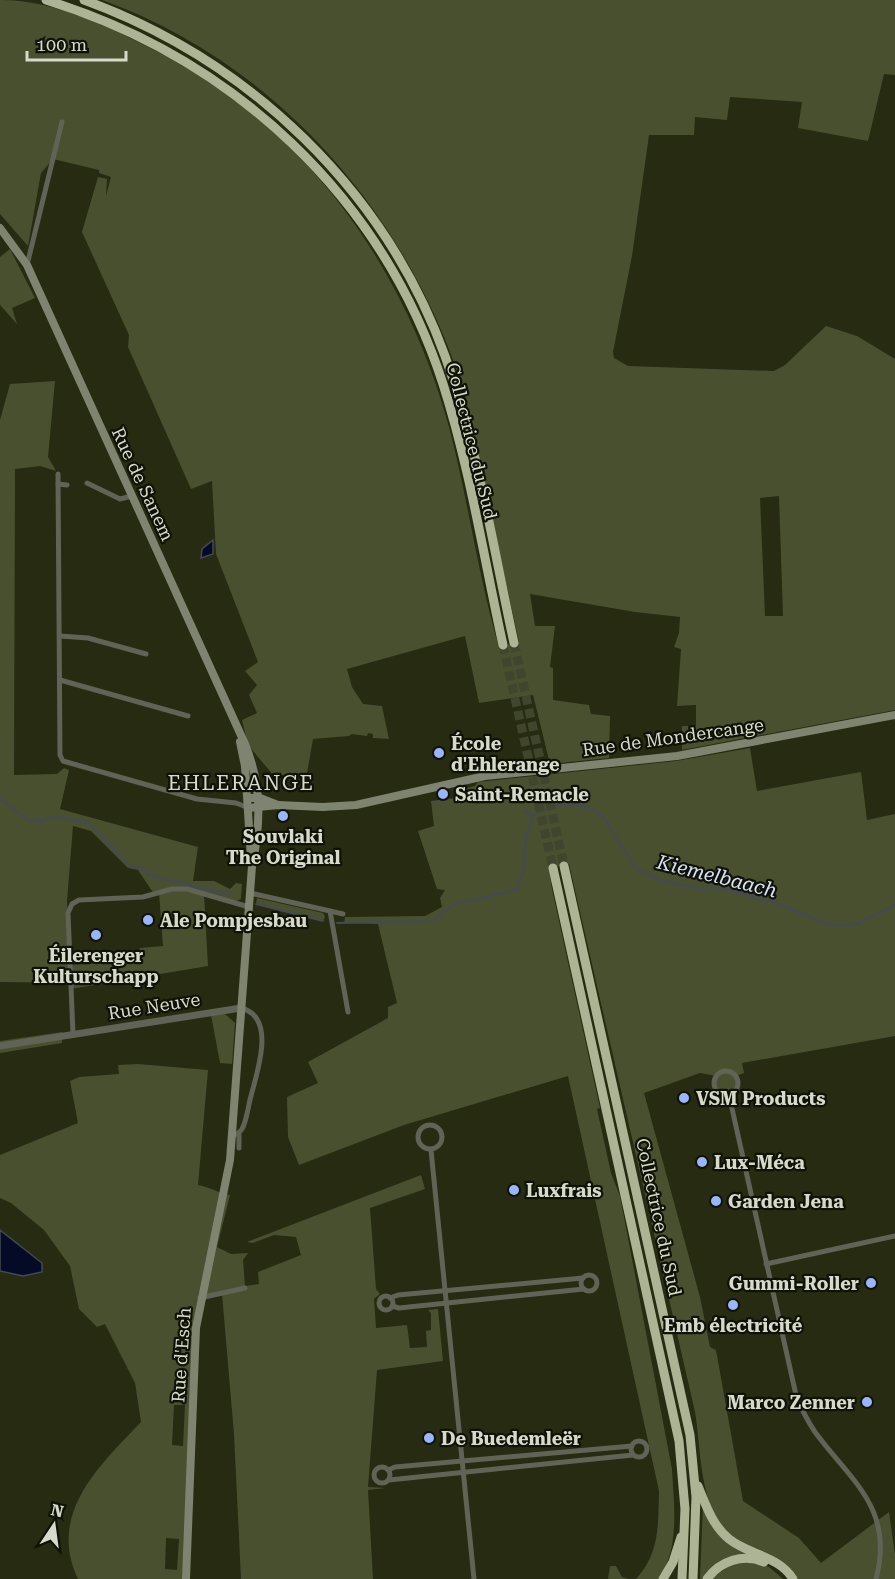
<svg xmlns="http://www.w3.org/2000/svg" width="895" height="1579" viewBox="0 0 895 1579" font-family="'Roboto Serif',serif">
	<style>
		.green { fill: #495030; fill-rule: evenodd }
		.water { fill: #050b26; stroke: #444957; stroke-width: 1.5 }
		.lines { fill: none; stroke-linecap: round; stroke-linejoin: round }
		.stream { stroke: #444957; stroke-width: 2 }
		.motorway-tunnel { stroke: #40452d; stroke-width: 9; stroke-dasharray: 9 4.5; stroke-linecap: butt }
		.minor { stroke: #606356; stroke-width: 5 }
		.tertiary { stroke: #606356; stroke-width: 7 }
		.secondary { stroke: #7f8470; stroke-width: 8 }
		.motorway { stroke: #adb495; stroke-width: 9 }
		.poi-dot { fill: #9ab5fd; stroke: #101207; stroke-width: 2 }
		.labels { text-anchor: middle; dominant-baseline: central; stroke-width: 4.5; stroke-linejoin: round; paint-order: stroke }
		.street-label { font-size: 18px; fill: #d6daca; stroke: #101207 }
		.poi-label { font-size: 18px; font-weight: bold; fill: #d6daca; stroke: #101207; text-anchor: start }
		.water-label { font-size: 20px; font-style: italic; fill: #d7e1f9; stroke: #101207 }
		.quarter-label { font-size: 21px; letter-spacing: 1.5px; fill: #d6daca; stroke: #101207 }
	</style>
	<rect width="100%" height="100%" fill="#262b11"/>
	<g class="green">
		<path d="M0,0C58,0 115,30 166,56C310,132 407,272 449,427C468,499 478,576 499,647L519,642L465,395L468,393L463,389C408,215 277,63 102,0H895V75L884,74L868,141L798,128L802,102L730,97L727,120L695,117L694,135H649L632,256L613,352L614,358L628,366L774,371L785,365L826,326L857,336L895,359V710L682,750V726H696V705L677,706L681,649L674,647L679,633L680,617L635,612L530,594L535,626H555L550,667L553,668V700L589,705L591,714L610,716L609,758L550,764L533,695L479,703L465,636L347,669L352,687L363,704L382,706L389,739L373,738V734L368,733L367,736L352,734L349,736L313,739L307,773L274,776L248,745L242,720L257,713L249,695L257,685L245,671L258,662L216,554L212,481L191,489L128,347L129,335L82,232L98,177L107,179L106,196L111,177L99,173V170L53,159L41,173L28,246L0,214ZM779,496L783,616H765L760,498Z"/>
		<polygon points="10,249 35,298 12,308 17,324 0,305 0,257"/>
		<path d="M55,381L48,457L56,471L40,466L15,469L14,775L57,774L64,768L69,770L60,809L198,847L193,881H214L230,889L236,883L242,884L241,899L234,902L204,894L208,966L71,989V983L0,982V420L10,384ZM73,826L91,831L128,868L138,870L154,894L159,893L163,946L140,948L136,958L131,961L71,965L67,901Z"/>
		<path d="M750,748L757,791L861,772L867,820L895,814V1036L742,1063L744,1073L736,1076L738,1087L729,1095C717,1096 712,1086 717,1076L700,1073L644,1093L700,1297L710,1347L716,1350L743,1501L799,1538L821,1563L889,1512L895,1555V1579H798C787,1559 762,1557 744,1545C697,1517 703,1460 695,1412L569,864L549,868L552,889L600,1108L597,1109L611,1173L620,1196L672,1469C674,1507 680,1546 659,1579H636C660,1553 658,1525 659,1491L568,1076L404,1125L299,1165L288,1137L287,1097L318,1083L308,1062L388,1018V1007L397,1003L378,924L344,923L345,917L425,916L442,907L440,898L445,890L437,889L418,831L434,826L431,801L455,798V791L475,786L478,782L676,761Z"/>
		<polygon points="257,898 323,913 325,917 323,921 256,904"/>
		<polygon points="224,1013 235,1023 232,1064 220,1063 211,1015"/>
		<polygon points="62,1032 62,1043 0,1053 0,1041"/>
		<path d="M138,1064L208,1070L198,1185C210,1187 218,1193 230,1195L217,1247L231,1254L248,1253L243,1260L245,1286L259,1284L258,1272L301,1255L296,1237L274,1235L253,1243L247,1242L421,1175L425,1189L370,1208L376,1289L380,1294L374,1299L376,1328L407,1325L410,1348L427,1347L426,1331L431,1330V1313L428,1310L438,1309L443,1361L377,1370L368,1487L386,1488L368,1490L373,1579H241L234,1434L222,1294L200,1298L186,1579H78C47,1514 99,1466 141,1422L135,1383L105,1324L97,1327L79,1309L70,1266L44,1230L11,1203L0,1198V1155L78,1123L70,1081L79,1077L119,1074L118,1065ZM174,1405H185L183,1446L172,1445ZM166,1538L179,1539L177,1570L165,1569Z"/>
		<polygon points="703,1504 712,1524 749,1556 700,1579"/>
		<polygon points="757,1562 769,1567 783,1579 711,1579 733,1563"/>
		<polygon points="610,1566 616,1566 622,1577 629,1579 608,1579"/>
	</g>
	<g class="water">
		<polygon points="213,540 213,554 201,558 202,549"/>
		<polygon points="0,1230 42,1263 42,1272 23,1276 0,1271"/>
	</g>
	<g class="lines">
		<g class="stream">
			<polyline points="0,799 30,821 37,818 41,822 51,816 89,823 129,865 141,868 149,875 230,895"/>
			<polyline points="524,811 532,815"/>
			<polyline points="256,904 323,921"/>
			<polyline points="337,923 432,921 455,904 516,890 523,874 526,836 533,816 545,809 562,805 579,805 594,810 605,819 635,867 657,879 696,888 722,888 781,905 830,925 856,925 895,905"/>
		</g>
		<g class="motorway-tunnel">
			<polyline points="514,643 564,866"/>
			<polyline points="503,645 553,868"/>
		</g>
		<g class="minor">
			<polyline points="27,265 62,122"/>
			<polyline points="58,474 60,755 63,761 197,799 236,803 249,808"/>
			<polyline points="87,483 120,499 132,496"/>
			<polyline points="58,484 67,485"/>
			<polyline points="60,636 88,638 146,654"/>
			<polyline points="60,680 188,716"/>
			<polyline points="250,893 330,911 348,1012"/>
			<polyline points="330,911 343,914"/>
			<polyline points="73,1034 68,913 72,904 79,900 143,897 172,889 187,889 249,907"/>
			<circle cx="726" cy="1083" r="12"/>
			<path d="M729,1095L796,1395C801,1408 807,1420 815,1432C850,1480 895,1508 876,1579"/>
			<circle cx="430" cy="1137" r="12"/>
			<polyline points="239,1133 239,1148"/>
			<path d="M231,1137C236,1134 240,1133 242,1129C247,1120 248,1106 251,1096C257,1072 277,1017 241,1008"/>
			<polyline points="431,1150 474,1579"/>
			<polyline points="766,1264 895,1236"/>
			<circle cx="589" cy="1283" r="8"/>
			<circle cx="386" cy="1303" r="7"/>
			<polyline points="200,1298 245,1288"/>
			<polyline points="390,1298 398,1295 583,1278"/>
			<polyline points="392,1306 399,1308 584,1289"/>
			<circle cx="639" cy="1449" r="8"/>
			<circle cx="382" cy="1475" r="8"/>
			<polyline points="388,1470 395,1467 632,1446"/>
			<polyline points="389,1480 633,1455"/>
		</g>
		<polyline class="tertiary" points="0,1046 241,1008"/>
		<g class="secondary">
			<path d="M0,228L27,265L245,744C262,786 261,823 252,866L230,1160L196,1328L186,1579"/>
			<polyline points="240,742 245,766 251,858"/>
			<polyline points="248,798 260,798 278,805"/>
			<polyline points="249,808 278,805 323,807 356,805 485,776 677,756 895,715"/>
		</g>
		<g class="motorway">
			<path d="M46,0C233,58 382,196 443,384C470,468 484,559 503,645"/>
			<path d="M84,0C249,60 385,190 445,356C478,448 493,547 514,643"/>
			<polyline points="564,866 690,1435 696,1497 693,1579"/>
			<polyline points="553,868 679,1441 685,1509 682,1579"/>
			<path d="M698,1486C706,1505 712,1525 729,1539C749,1555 779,1556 793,1579"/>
			<polyline points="663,1579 673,1562 681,1537"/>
			<path d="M707,1579C720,1561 743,1553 764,1562"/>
		</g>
	</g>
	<g class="poi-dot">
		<circle cx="439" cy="753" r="6"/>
		<circle cx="443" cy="794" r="6"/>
		<circle cx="283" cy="816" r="6"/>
		<circle cx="148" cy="920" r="6"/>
		<circle cx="96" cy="935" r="6"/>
		<circle cx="684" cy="1098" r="6"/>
		<circle cx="702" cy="1162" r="6"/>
		<circle cx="514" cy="1190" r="6"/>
		<circle cx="716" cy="1201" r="6"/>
		<circle cx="871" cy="1283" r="6"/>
		<circle cx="733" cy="1305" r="6"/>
		<circle cx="867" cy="1402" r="6"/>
		<circle cx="429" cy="1438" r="6"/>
	</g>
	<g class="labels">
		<g class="street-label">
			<text transform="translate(472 441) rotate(76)">Collectrice du Sud</text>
			<text transform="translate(143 484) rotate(65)">Rue de Sanem</text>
			<text transform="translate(673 737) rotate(-8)">Rue de Mondercange</text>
			<text transform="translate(154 1006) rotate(-9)">Rue Neuve</text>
			<text transform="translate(659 1217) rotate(78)">Collectrice du Sud</text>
			<text transform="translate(181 1355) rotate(-86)">Rue d'Esch</text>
		</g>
		<g class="poi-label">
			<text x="451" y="743">École<tspan x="451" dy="21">d'Ehlerange</tspan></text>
			<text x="455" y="794">Saint-Remacle</text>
			<text x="283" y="836" text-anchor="middle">Souvlaki<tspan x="283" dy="21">The Original</tspan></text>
			<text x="160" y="920">Ale Pompjesbau</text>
			<text x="96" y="955" text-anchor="middle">Éilerenger<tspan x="96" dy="21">Kulturschapp</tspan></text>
			<text x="696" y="1098">VSM Products</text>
			<text x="714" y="1162">Lux-Méca</text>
			<text x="526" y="1190">Luxfrais</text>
			<text x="728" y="1201">Garden Jena</text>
			<text x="859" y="1283" text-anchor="end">Gummi-Roller</text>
			<text x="733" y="1325" text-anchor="middle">Emb électricité</text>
			<text x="855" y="1402" text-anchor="end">Marco Zenner</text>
			<text x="441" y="1438">De Buedemleër</text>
		</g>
		<g class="water-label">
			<text transform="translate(717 876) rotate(14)">Kiemelbaach</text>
		</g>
		<g class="quarter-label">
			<text x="241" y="783">EHLERANGE</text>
		</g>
	</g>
	<g transform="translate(54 1525) rotate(13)" stroke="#101207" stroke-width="4.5" paint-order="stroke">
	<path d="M0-4.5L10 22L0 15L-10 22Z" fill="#d6daca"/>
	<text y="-9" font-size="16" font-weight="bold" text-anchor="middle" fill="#d6daca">N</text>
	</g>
	<path d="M27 51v9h99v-9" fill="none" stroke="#d6daca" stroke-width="3"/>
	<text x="36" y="51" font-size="18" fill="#d6daca" stroke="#101207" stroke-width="4.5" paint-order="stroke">100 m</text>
</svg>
